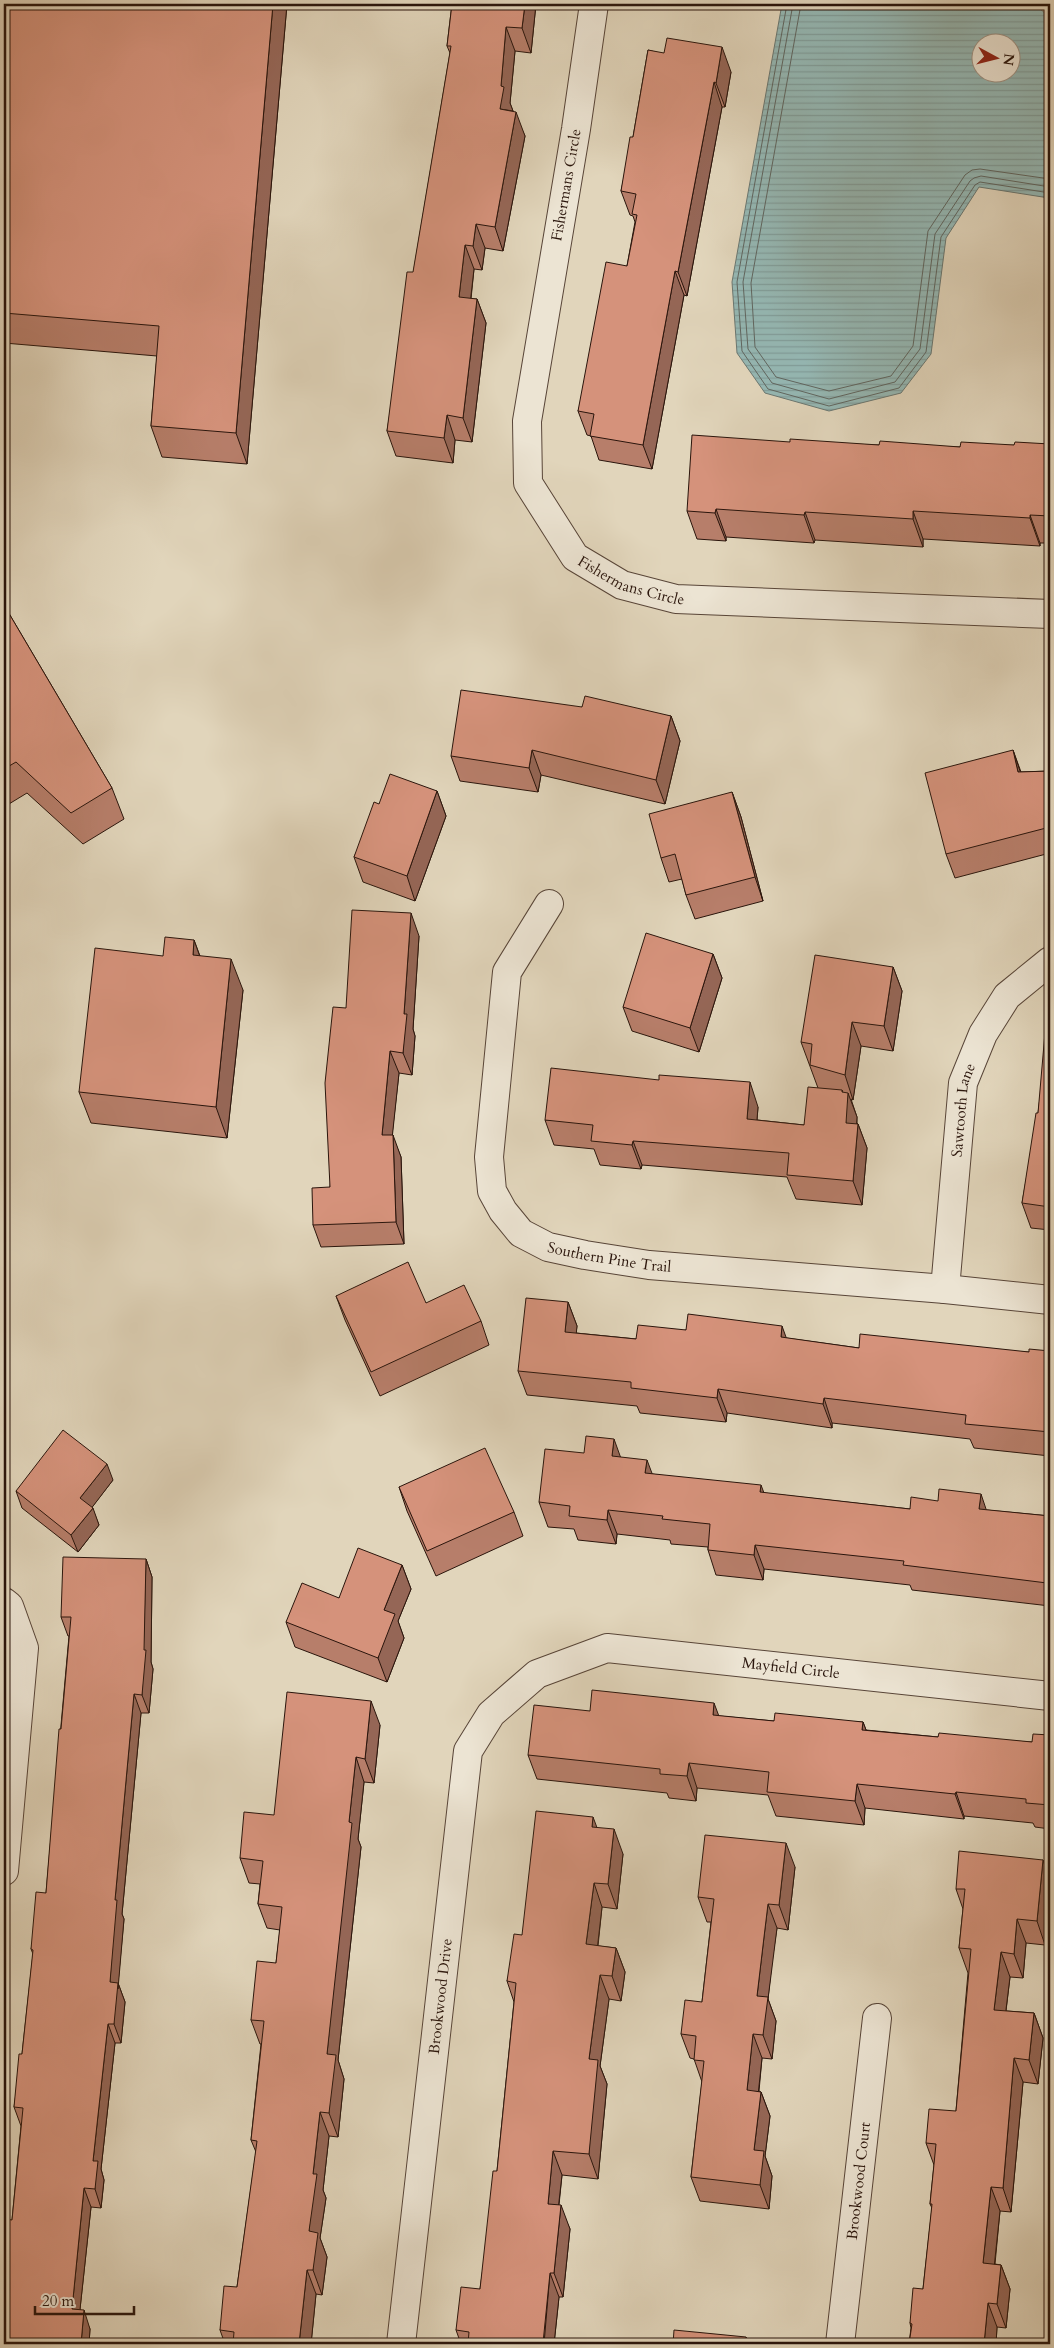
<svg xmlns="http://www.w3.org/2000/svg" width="1054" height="2348" viewBox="0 0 1054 2348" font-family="Cardo,serif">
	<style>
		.water { fill: url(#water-rules); stroke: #6a7771; fill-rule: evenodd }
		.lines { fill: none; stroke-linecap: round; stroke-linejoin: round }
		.shore { stroke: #606660; stroke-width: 1 }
		.street-casing { stroke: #584538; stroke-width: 30 }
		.street { stroke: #ece4d3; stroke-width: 28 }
		.wall { fill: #b77e6a; stroke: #2a150c }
		.shaded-wall { fill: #956656; stroke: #2a150c }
		.building { fill: #d5927b; stroke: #2a150c }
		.labels { text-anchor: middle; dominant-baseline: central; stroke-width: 4; stroke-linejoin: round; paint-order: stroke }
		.street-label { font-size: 15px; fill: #2a150c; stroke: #ece4d3 }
	</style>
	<defs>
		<pattern id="water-rules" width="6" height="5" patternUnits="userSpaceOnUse" patternTransform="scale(1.25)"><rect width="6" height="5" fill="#95b8b4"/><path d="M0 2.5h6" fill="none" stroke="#819d9a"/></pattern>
	</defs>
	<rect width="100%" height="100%" fill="#e1d5bb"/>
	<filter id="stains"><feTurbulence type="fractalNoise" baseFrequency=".004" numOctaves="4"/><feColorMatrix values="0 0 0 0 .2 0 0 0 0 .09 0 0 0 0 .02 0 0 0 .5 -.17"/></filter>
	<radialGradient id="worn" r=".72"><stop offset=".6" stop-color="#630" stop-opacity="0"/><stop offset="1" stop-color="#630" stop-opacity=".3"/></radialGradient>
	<path class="water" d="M782,4H1035L1050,18V200L1049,198L979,187L946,238L931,354L901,393L829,411L765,393L737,353L732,282ZM982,42H1012V72H982Z"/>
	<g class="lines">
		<g class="shore">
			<polyline points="787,4 737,282 742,351 768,389 829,406 899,388 926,352 941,237 975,185 980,182 1050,193"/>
			<polyline points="793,4 743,282 748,349 772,383 829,399 895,382 920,349 935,234 970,181 974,178 981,176 1050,187"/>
			<polyline points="801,4 751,283 755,347 776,377 829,391 891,376 913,346 928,231 965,175 972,170 980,169 1050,179"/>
		</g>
		<g class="street-casing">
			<g id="street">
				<path id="s1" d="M594,4L576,129L527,421L528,483L575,557L622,585L676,599L1050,614"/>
				<path id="s2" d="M549,904L507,972L489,1157L492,1191L503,1211L521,1233L548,1247L585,1255L649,1265L945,1289L1050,1300"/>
				<path id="s3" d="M945,1289L963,1083L983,1034L1007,996L1050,961"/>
				<polyline points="4,1602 9,1606 24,1648 4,1871"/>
				<path id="s4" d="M401,2344L468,1751L491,1714L537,1674L607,1648L1050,1696"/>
				<path id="s5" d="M840,2344L877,2018"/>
			</g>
		</g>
		<use href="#street" class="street"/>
	</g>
	<g class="wall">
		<polygon points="4,4 287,4 247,464 162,457 151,426 157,356 4,343"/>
		<polygon points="452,4 536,4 531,53 515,51 510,103 513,111 525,136 503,251 485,248 482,270 474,269 471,299 477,299 486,323 472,442 455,440 453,463 396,456 387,431 450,53 447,46"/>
		<polygon points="648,50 731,72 725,107 722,107 687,296 684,295 652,469 599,460 591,436 587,435 578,411 627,266 635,222 633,216 630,215 621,191 633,137"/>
		<polygon points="790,442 879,445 960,447 1050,444 1050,543 1040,543 1040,546 923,539 923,547 815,540 814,543 726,537 726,541 697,539 687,511"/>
		<polygon points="4,605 112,788 124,819 83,844 27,793 4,807"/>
		<polygon points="582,707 671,716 680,741 665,804 541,775 538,792 460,781 451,756"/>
		<polygon points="1013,750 1021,772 1050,771 1050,853 955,878 946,854"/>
		<polygon points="437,791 446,816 415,901 363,882 354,857 379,804"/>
		<polygon points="732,792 741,817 763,901 695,919 686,895 682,879 669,882 661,858"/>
		<polygon points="419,936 413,1029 415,1036 412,1075 399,1073 392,1135 401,1157 404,1244 321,1247 313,1225 330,1187 346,1008"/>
		<polygon points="194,940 200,956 243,990 227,1138 91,1123 79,1092 163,956"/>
		<polygon points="713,954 722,978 699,1052 632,1031 623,1007"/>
		<polygon points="893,967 902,991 893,1051 861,1046 853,1100 851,1099 857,1117 857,1123 858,1124 867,1148 862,1205 796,1199 787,1177 642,1165 641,1169 600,1165 594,1149 554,1145 545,1120 758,1107 757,1120 804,1125 818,1088 801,1042"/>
		<polygon points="1050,1022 1050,1230 1031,1228 1022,1203 1038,1113"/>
		<polygon points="336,1296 426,1303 481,1321 489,1345 380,1396 345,1320"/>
		<polygon points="568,1302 577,1326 576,1333 636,1339 686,1330 786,1338 859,1348 1029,1352 1050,1351 1050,1456 974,1448 970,1439 832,1423 832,1428 727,1413 726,1422 640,1413 637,1406 527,1395 518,1371"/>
		<polygon points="620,1457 652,1474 764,1493 910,1509 986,1510 1050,1516 1050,1606 912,1590 910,1585 764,1569 763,1580 716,1575 708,1550 708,1547 671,1544 670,1540 617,1534 616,1544 578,1540 574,1529 548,1527 539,1502"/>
		<polygon points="113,1480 92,1507 99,1525 78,1552 22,1508 16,1491"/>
		<polygon points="399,1487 514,1512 523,1536 436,1576 407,1511"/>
		<polygon points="146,1559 152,1577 151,1662 153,1669 149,1713 141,1713 122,1914 124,1919 118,1983 125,2002 121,2043 115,2043 101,2169 104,2180 101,2208 91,2207 80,2309 90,2329 89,2344 4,2344 12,2220 21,2126 14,2107 22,2054 33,1954 31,1949 46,1893 69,1636 68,1636 61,1617"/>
		<polygon points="402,1565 411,1589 398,1621 404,1638 387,1682 295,1647 286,1622 339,1598"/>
		<polygon points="719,1716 774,1721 863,1722 866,1730 938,1737 1032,1742 1050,1735 1050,1829 1035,1827 1033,1823 964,1816 964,1819 865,1808 864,1825 776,1816 768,1795 697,1788 696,1801 669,1798 667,1793 537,1779 528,1755"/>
		<polygon points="380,1725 374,1783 364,1782 358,1839 361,1847 338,2060 344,2079 338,2137 329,2136 323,2190 326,2198 320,2238 327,2257 322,2295 316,2294 311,2344 225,2344 220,2330 237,2287 256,2152 251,2140 261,2044 260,2044 251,2020 276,1963 280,1930 267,1928 258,1904 260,1884 249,1883 240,1858 274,1815"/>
		<polygon points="597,1828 623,1854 617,1909 602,1907 598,1946 616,1948 625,1972 621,2001 609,1999 600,2066 607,2084 598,2179 562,2175 559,2205 570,2229 563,2297 559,2297 554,2344 461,2344 456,2330 480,2289 497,2171 514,2002 507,1981 522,1935"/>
		<polygon points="1043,1860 1050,1880 1050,1898 1045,1945 1026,1943 1023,1978 1010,1977 1006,2011 1034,2013 1043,2038 1038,2084 1023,2082 1011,2212 1000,2211 995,2264 1001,2265 1010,2289 1006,2328 997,2327 996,2344 909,2344 911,2328 910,2323 923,2289 932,2208 930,2204 934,2165 926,2143 956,2111 968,1973 959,1948 963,1909 956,1889"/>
		<polygon points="795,1867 788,1930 777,1928 772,1961 768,1999 776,2021 772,2059 762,2058 759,2091 761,2092 770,2116 765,2156 772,2176 769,2209 700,2201 691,2177 702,2082 694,2059 690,2058 681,2034 702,2002 707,1958 711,1922 707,1922 698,1897"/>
	</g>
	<g class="shaded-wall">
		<polygon points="273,4 287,4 247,464 236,433"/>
		<polygon points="525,4 536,4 531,53 522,28"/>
		<polygon points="506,27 515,51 510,103 513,111 500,109 501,86"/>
		<polygon points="722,47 731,72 725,107 716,83"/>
		<polygon points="714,82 722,107 687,296 678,272"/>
		<polygon points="516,112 525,136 503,251 495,227"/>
		<polygon points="476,224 485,248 482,270 473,246"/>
		<polygon points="465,245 474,269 468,322 459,297"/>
		<polygon points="675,271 684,295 652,469 643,445"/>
		<polygon points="477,299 486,323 472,442 463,418"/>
		<polygon points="447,415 455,440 453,463 444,438"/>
		<polygon points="716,509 726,537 726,541 715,513"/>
		<polygon points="913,511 923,539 923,547 913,519"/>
		<polygon points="805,512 815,540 814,543 804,515"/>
		<polygon points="1030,515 1040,543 1040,546 1030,518"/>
		<polygon points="671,716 680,741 665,804 656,780"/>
		<polygon points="532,750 541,775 538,792 529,768"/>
		<polygon points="1013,750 1021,774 1018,772"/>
		<polygon points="437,791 446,816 415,901 407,876"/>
		<polygon points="732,792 741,817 763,901 755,877"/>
		<polygon points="411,913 419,936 413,1029 415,1036 412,1075 403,1053 404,1014"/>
		<polygon points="194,940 205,971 193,955"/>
		<polygon points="713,954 722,978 699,1052 690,1028"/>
		<polygon points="231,959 243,990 227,1138 216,1107"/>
		<polygon points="893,967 902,991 893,1051 884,1026"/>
		<polygon points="852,1022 861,1046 853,1100 845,1075"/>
		<polygon points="390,1051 399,1073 390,1158 382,1135"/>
		<polygon points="750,1082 758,1107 755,1144 747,1119"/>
		<polygon points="842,1090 847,1103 848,1093 857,1117 855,1147 846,1123 842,1092"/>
		<polygon points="858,1124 867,1148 862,1205 853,1181"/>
		<polygon points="393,1135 401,1157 404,1244 396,1222"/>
		<polygon points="633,1141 642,1165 641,1169 632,1145"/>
		<polygon points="568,1302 577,1326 574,1356 565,1332"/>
		<polygon points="782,1326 791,1351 781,1337"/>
		<polygon points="718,1389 727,1413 726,1422 717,1398"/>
		<polygon points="824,1398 832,1423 832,1428 823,1404"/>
		<polygon points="614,1439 623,1464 612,1456"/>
		<polygon points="647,1460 656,1484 645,1473"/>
		<polygon points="107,1464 113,1480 87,1514 80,1498"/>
		<polygon points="761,1485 770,1509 760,1492"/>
		<polygon points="981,1494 989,1518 979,1509"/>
		<polygon points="93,1508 99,1525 78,1552 71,1535"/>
		<polygon points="608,1510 617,1534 616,1544 607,1520"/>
		<polygon points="755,1545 764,1569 763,1580 754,1555"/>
		<polygon points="146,1559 152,1577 151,1662 153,1669 149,1713 142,1695"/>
		<polygon points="402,1565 411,1589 398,1621 404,1638 387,1682 378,1658 384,1610"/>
		<polygon points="1047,1577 1050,1585 1050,1592 1047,1583"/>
		<polygon points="134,1694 141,1713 122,1914 124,1919 118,1989 118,1983 125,2002 121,2043 114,2024 110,1982 115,1900"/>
		<polygon points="371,1701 380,1725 374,1783 365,1759"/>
		<polygon points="714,1703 723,1727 713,1715"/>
		<polygon points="863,1722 872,1746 862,1730"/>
		<polygon points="356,1757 364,1782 358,1839 361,1847 338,2060 344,2079 338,2137 329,2113 327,2054 349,1822"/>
		<polygon points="689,1763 697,1788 696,1801 687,1776"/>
		<polygon points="857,1784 865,1808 864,1825 855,1801"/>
		<polygon points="956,1792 964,1816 964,1819 955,1794"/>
		<polygon points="593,1817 602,1841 592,1827"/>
		<polygon points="614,1829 623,1854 617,1909 608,1884"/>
		<polygon points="786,1843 795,1867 788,1930 779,1905"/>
		<polygon points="1043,1860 1050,1880 1050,1898 1045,1945 1037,1921"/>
		<polygon points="594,1883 602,1907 595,1968 586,1944"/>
		<polygon points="768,1904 777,1928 768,1999 776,2021 772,2059 763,2035 757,1996 764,1937"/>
		<polygon points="1017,1919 1026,1943 1023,1978 1014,1954"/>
		<polygon points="616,1948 625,1972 621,2001 612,1976"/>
		<polygon points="1001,1952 1010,1977 1003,2034 994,2010"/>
		<polygon points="600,1975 609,1999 600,2066 607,2084 598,2179 589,2154 589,2059"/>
		<polygon points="1034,2013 1043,2038 1038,2084 1029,2060"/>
		<polygon points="108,2024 115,2043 101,2169 104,2180 101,2208 95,2189 93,2161"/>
		<polygon points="753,2034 762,2058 756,2114 747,2090"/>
		<polygon points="1014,2058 1023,2082 1011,2212 1003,2188"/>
		<polygon points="761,2092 770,2116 765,2156 772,2176 769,2209 760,2185 754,2150"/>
		<polygon points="320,2112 329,2136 323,2190 326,2198 320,2238 327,2257 322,2295 313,2270 309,2231 313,2174"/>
		<polygon points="553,2151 562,2175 556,2228 548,2204"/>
		<polygon points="991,2187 1000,2211 992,2287 983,2263"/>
		<polygon points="84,2188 91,2207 78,2328 72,2309"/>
		<polygon points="561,2205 570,2229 563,2297 554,2273"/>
		<polygon points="1001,2265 1010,2289 1006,2328 997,2304"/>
		<polygon points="307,2270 316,2294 311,2344 299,2344"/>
		<polygon points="550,2273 559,2297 554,2344 544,2344"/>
		<polygon points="988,2303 997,2327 996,2344 984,2344"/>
		<polygon points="84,2310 90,2329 89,2344 81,2344"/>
		<polygon points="746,2337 749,2344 746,2344"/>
	</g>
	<g class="building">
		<polygon points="4,4 273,4 236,433 151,426 159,326 4,313"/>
		<polygon points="452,4 525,4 522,28 506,27 501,86 504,87 500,109 516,112 495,227 476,224 473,246 465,245 459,297 477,299 463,418 447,415 444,438 387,431 407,272 413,272 451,46 447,46"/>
		<polygon points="667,38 722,47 716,83 714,82 678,272 675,271 643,445 590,436 594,414 578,411 606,262 627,266 637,215 632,214 636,194 621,191 630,137 633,137 648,50 664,53"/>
		<polygon points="692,435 790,442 790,439 879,445 880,441 960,447 961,442 1014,445 1015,442 1050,444 1050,516 1030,515 1030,518 913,511 913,519 805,512 804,515 716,509 715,513 687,511"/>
		<polygon points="4,605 112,788 71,813 16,762 4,769"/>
		<polygon points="461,690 582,707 585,696 671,716 656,780 532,750 529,768 451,756"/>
		<polygon points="1013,750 1018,772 1050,771 1050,827 946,854 925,773"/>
		<polygon points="390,774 437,791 407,876 354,857 374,802 379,804"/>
		<polygon points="732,792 755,877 686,895 675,854 661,858 649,814"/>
		<polygon points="352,910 411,913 404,1014 407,1014 403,1053 390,1051 382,1135 393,1135 396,1222 313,1225 312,1188 330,1187 325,1083 333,1007 346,1008"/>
		<polygon points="646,933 713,954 690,1028 623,1007"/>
		<polygon points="165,937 194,940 193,955 231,959 216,1107 79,1092 95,948 163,956"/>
		<polygon points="815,955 893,967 884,1026 852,1022 845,1075 810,1065 812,1044 801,1042"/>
		<polygon points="1046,1021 1050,1022 1050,1207 1022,1203 1036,1113 1038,1113"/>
		<polygon points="551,1068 659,1080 659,1075 750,1082 747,1119 804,1125 808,1087 842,1090 842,1092 848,1093 846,1123 858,1124 853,1181 787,1175 789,1153 633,1141 632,1145 591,1141 593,1125 545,1120"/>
		<polygon points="408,1262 426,1303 464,1285 481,1321 371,1372 336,1296"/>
		<polygon points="526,1298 568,1302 565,1332 636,1339 638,1325 686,1330 688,1314 782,1326 781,1337 859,1348 860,1334 1029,1352 1029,1349 1050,1351 1050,1432 965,1424 966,1415 824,1398 823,1404 718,1389 717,1398 631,1388 631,1382 518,1371"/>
		<polygon points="63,1430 107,1464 80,1498 93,1508 71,1535 16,1491"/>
		<polygon points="586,1436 614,1439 612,1456 647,1460 645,1473 761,1485 760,1492 910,1509 911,1497 938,1501 939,1489 981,1494 979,1509 1050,1516 1050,1578 1047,1577 1047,1583 903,1565 904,1561 755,1545 754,1555 708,1550 710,1524 662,1519 663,1516 608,1510 607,1520 569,1516 570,1506 539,1502 545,1449 584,1453"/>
		<polygon points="485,1448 514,1512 427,1551 399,1487"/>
		<polygon points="358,1548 402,1565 384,1610 395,1614 378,1658 286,1622 302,1583 339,1598"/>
		<polygon points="63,1557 146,1559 144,1650 146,1650 142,1695 134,1694 115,1900 117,1900 110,1982 118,1983 114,2024 108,2024 93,2161 98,2161 95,2189 84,2188 72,2309 84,2310 81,2344 4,2344 4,2235 5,2219 12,2220 23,2108 14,2107 19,2054 22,2054 33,1950 31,1949 36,1892 46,1893 59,1729 61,1729 71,1617 61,1617"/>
		<polygon points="592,1690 714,1703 713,1715 774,1721 775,1713 863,1722 862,1730 938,1737 939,1733 1032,1742 1033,1734 1050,1735 1050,1805 1026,1803 1026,1799 956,1792 955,1794 857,1784 855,1801 767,1792 769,1772 689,1763 687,1776 660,1774 660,1769 528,1755 534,1705 590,1711"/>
		<polygon points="287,1692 371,1701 365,1759 356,1757 349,1822 352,1823 327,2054 336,2055 329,2113 320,2112 313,2174 317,2174 309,2231 318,2233 313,2270 307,2270 299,2344 233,2344 234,2332 220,2330 224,2286 237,2287 257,2141 251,2140 264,2021 251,2020 257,1961 276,1963 282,1907 258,1904 263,1861 240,1858 244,1812 274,1815"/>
		<polygon points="536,1811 593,1817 592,1827 614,1829 608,1884 594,1883 586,1944 616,1948 612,1976 600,1975 589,2059 598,2060 589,2154 553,2151 548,2204 561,2205 554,2273 550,2273 543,2343 531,2342 531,2344 468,2344 469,2332 456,2330 461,2287 480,2289 493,2171 497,2171 516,1983 507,1981 514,1934 522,1935"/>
		<polygon points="705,1835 786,1843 779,1905 768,1904 764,1937 757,1996 768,1997 763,2035 753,2034 747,2090 761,2092 754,2150 764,2151 760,2185 691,2177 704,2061 694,2060 696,2036 681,2034 685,2000 702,2002 707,1958 714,1899 698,1897"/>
		<polygon points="959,1851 1043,1860 1037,1921 1017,1919 1014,1954 1001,1952 994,2010 1034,2013 1029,2060 1014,2058 1003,2188 991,2187 983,2263 1001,2265 997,2304 988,2303 984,2344 909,2344 912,2324 910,2323 913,2288 923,2289 932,2204 930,2204 936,2144 926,2143 929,2109 956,2111 971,1949 959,1948 965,1889 956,1889"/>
		<polygon points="674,2330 746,2337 746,2344 673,2344"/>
	</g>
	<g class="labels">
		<g class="street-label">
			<text transform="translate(566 185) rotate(-80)">Fishermans Circle</text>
			<text stroke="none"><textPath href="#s1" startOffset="634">Fishermans Circle</textPath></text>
			<text stroke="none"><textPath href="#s3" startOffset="180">Sawtooth Lane</textPath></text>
			<text stroke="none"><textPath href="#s2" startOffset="444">Southern Pine Trail</textPath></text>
			<text stroke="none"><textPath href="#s4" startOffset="961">Mayfield Circle</textPath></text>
			<text stroke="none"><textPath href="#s4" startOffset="350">Brookwood Drive</textPath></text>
			<text stroke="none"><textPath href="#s5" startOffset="164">Brookwood Court</textPath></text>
		</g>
	</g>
	<rect width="1054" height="2348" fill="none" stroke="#e1d5bb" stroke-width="20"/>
	<rect x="5" y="5" width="1044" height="2338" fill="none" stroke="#2a150c" stroke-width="2.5"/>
	<rect x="10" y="10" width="1034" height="2328" fill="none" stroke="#2a150c"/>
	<g transform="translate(996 58) rotate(97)"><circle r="24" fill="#ece4d3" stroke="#9e9183"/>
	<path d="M0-4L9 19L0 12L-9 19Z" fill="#8f2418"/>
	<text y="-8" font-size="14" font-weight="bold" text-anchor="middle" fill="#2a150c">N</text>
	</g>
	<path d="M35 2306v8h99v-8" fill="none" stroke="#2a150c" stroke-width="2.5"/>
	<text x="42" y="2306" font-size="15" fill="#2a150c" stroke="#ece4d3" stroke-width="4" paint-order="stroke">20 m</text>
	<rect width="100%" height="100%" filter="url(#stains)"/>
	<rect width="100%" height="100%" fill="url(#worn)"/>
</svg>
